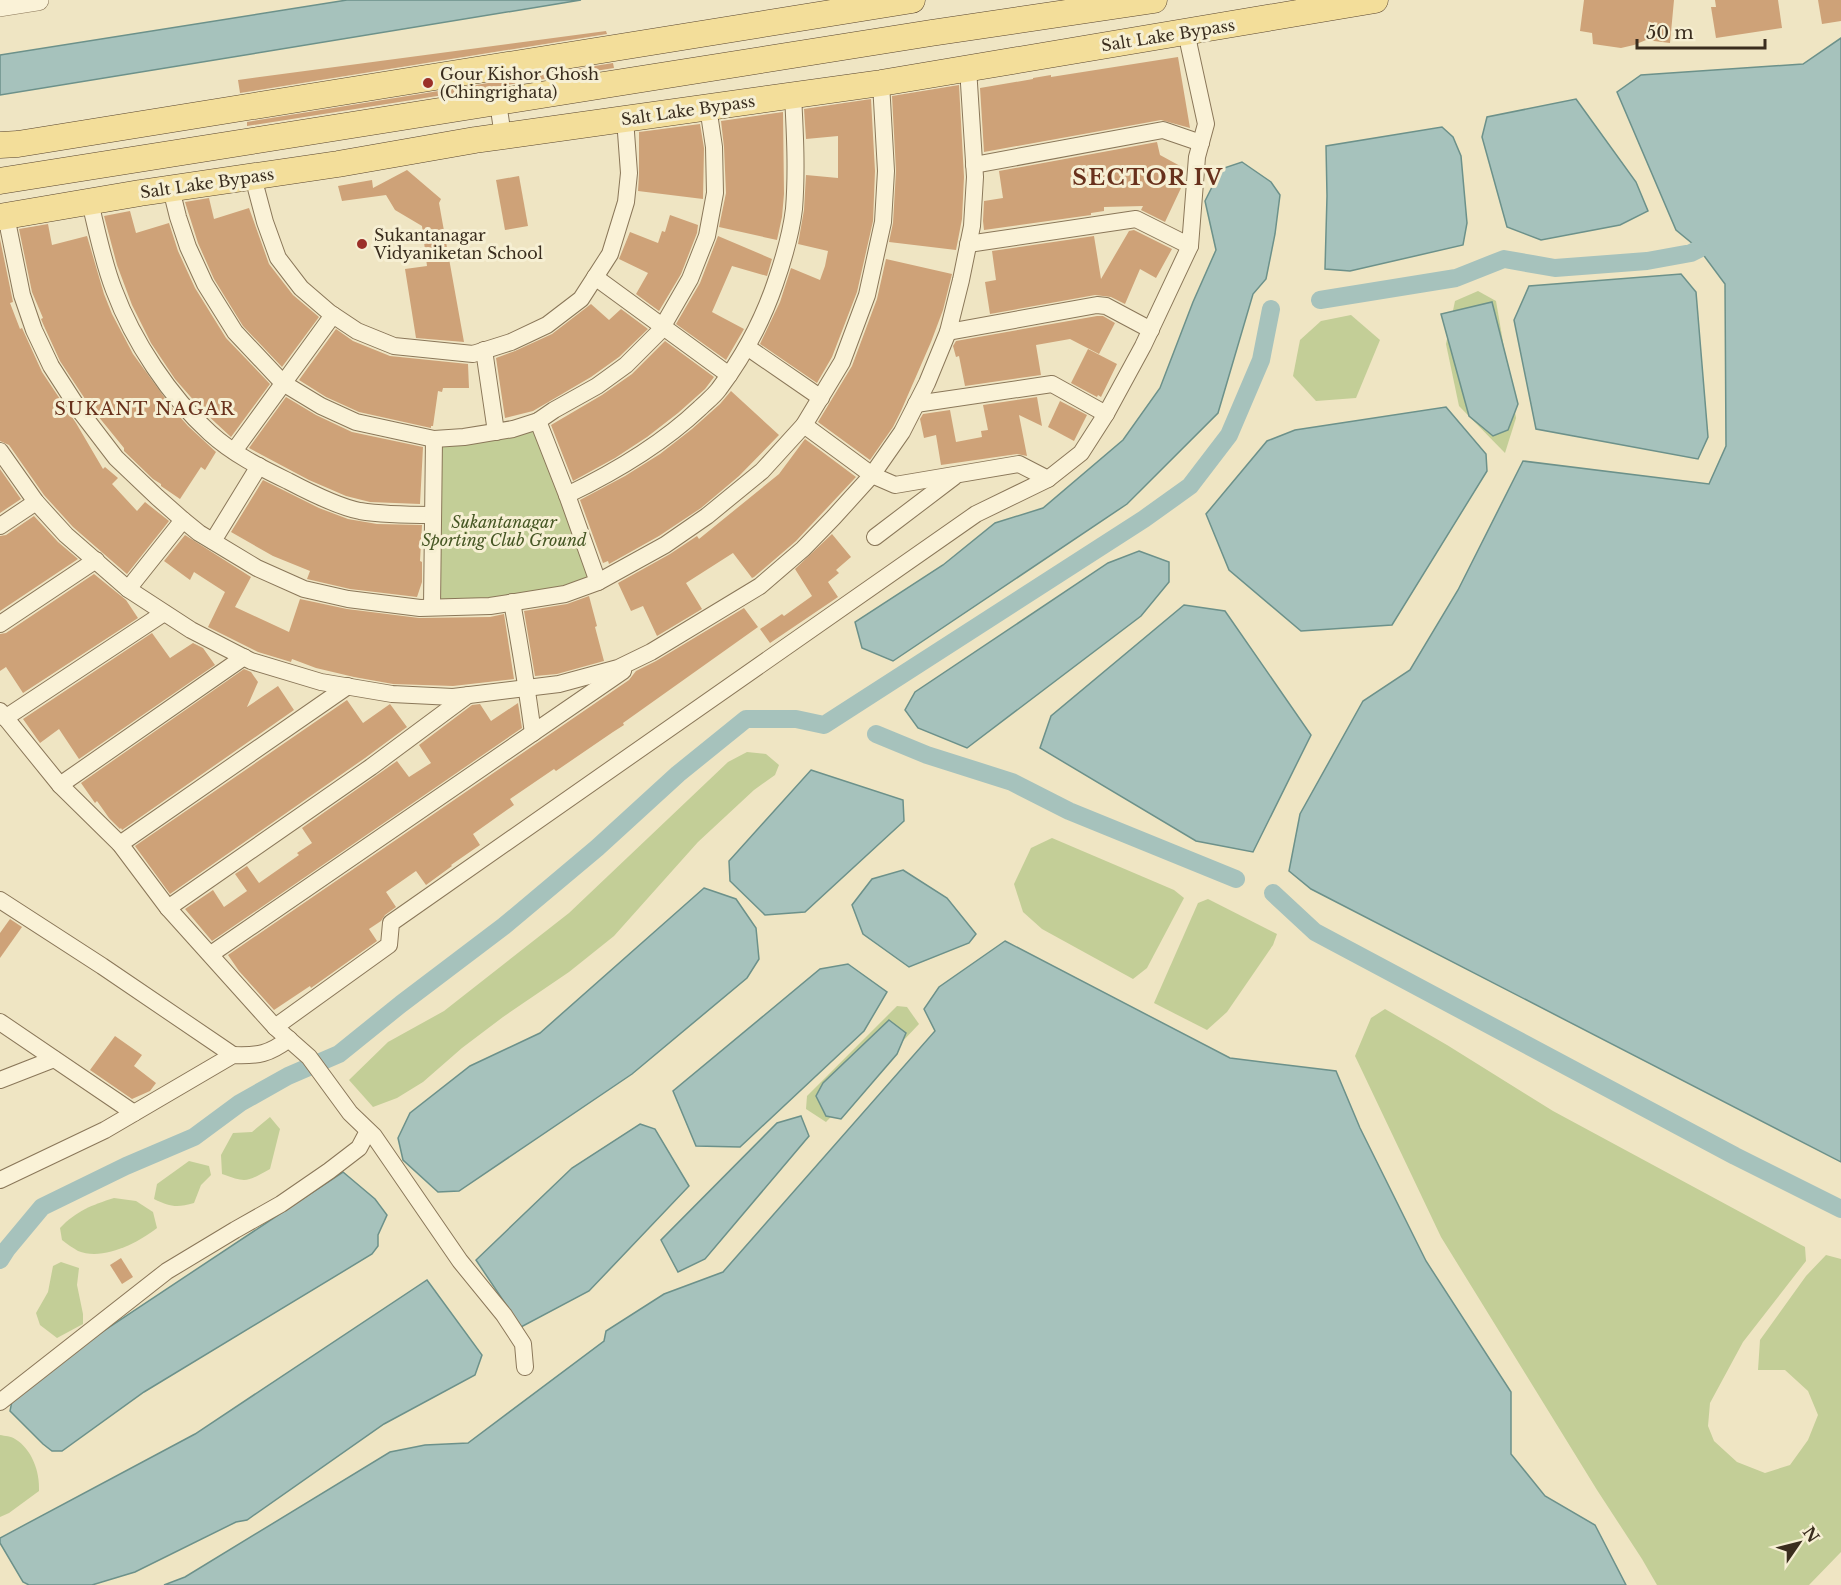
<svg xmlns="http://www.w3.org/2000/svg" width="1841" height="1585" viewBox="0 0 1841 1585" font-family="'Libre Baskerville',serif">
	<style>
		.green { fill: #c3ce97 }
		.water { fill: #a6c2bc; stroke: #6c918a; stroke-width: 1.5 }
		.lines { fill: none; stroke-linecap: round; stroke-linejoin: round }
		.canal { stroke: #a6c2bc; stroke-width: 18 }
		.building { fill: #cea278 }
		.minor-casing { stroke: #8a7759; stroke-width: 18 }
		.tertiary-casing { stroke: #8a7759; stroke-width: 22 }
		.primary-casing { stroke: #58442e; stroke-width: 27 }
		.minor { stroke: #faf2d7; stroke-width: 16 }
		.tertiary { stroke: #faf2d7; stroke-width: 21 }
		.primary { stroke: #f3de9a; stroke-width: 26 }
		.poi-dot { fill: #9b2f28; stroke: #f6efd3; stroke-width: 2 }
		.labels { text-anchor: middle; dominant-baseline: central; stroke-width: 6; stroke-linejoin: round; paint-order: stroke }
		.street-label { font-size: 16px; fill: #3a2d1e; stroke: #f6efd3 }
		.poi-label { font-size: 16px; fill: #3a2d1e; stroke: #f6efd3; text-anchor: start }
		.park-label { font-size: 16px; font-style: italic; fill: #465724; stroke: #f6efd3 }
		.neighbourhood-label { font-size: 18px; letter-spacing: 1.5px; fill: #68311c; stroke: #f6efd3 }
		.district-label { font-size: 22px; font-weight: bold; letter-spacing: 1.5px; fill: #68311c; stroke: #f6efd3 }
	</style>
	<rect width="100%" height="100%" fill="#efe5c3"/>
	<g class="green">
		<polygon points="1478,291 1496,301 1516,418 1505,453 1459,406 1446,344 1455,301"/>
		<polygon points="1351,315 1380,340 1356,398 1316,401 1293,376 1300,340 1321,321"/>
		<polygon points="535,427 590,578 561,586 506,597 478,598 439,602 441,444"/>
		<polygon points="747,752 766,754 779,765 775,775 754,790 698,842 614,936 569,972 503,1017 462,1048 423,1082 397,1098 373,1107 349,1080 388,1042 444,1011 569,913 728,762"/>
		<polygon points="1052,838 1174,890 1184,898 1147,968 1133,979 1042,929 1023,912 1014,884 1031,848"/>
		<polygon points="1208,899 1277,934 1273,945 1227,1012 1207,1030 1154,1003 1198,903"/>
		<polygon points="897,1006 907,1007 919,1024 826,1122 806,1109 807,1096"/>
		<polygon points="1385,1009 1447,1045 1553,1111 1805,1247 1806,1261 1743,1342 1710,1403 1708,1426 1714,1441 1737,1462 1765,1473 1790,1465 1808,1440 1818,1415 1808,1391 1785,1370 1758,1370 1760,1340 1806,1276 1826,1255 1841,1259 1841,1552 1809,1585 1657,1585 1642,1559 1597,1490 1441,1237 1355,1056 1371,1018"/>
		<path d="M270,1117L280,1129L270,1169C246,1182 247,1183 222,1174L221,1155L233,1133L252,1132Z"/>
		<path d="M189,1161L209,1166L211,1175L201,1185L194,1203C177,1208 170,1207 154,1199L157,1184Z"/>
		<path d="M114,1198L136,1201L153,1212L157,1228C138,1243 103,1261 78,1251C73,1248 67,1244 62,1240L60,1228C76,1211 92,1205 114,1198Z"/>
		<polygon points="61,1262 79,1268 77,1285 83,1314 83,1324 57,1338 40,1325 36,1313 48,1292 53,1266"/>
		<path d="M0,1435C5,1436 11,1436 15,1439C32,1449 40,1472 39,1491L9,1513L0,1517Z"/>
	</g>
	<g class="water">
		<polygon points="347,0 581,0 0,95 0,55"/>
		<polygon points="1841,38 1841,1162 1311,889 1289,871 1300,814 1363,701 1410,670 1458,590 1523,461 1709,484 1726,446 1725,284 1699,249 1676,230 1617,92 1641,75 1803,64"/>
		<polygon points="1576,99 1636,182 1648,211 1620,225 1541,240 1507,227 1482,137 1487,117"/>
		<polygon points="1442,127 1453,137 1461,156 1467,223 1463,245 1350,271 1325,269 1327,196 1326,146"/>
		<polygon points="1242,162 1271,182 1280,195 1275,234 1266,279 1253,294 1218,413 1127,504 893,661 862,648 855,622 943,565 995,523 1043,508 1123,440 1160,388 1193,302 1216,250 1205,201 1221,169"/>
		<polygon points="1681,274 1696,292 1708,437 1698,459 1536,429 1514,320 1529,286"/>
		<polygon points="1492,302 1518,404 1508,430 1493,436 1469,416 1441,314"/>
		<polygon points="1446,407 1486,454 1487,471 1392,625 1301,631 1229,570 1206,514 1267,441 1295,430"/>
		<polygon points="1139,551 1169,562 1169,582 1141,616 967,748 918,728 905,710 915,692 1108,563"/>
		<polygon points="1184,605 1225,611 1311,735 1253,852 1196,841 1040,748 1051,716"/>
		<polygon points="811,770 903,800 904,821 805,912 765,915 730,881 729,861"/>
		<polygon points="903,870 947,898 976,934 969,943 909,967 863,934 852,905 872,879"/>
		<polygon points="704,888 736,899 756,928 759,959 747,978 632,1074 459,1191 438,1192 403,1160 398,1138 410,1113 470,1066 540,1033"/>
		<polygon points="1005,941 1230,1058 1336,1071 1360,1128 1426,1261 1511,1392 1511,1454 1545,1496 1595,1525 1626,1585 164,1585 185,1577 390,1452 425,1445 468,1443 604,1341 606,1331 664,1294 723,1272 935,1031 924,1009 939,987"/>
		<polygon points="848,964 887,992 864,1031 740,1147 696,1146 673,1091 820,969"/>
		<polygon points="889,1020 906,1033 897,1054 841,1119 826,1116 816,1096 823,1083"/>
		<polygon points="801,1116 809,1136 705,1259 678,1272 661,1240 777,1123"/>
		<polygon points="640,1124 655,1129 689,1186 589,1291 521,1327 476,1260 572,1168"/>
		<polygon points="343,1172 375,1199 387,1215 378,1235 378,1246 372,1254 144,1392 62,1451 52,1451 43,1444 10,1411 12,1401 25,1383"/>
		<polygon points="427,1280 482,1355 475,1375 384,1424 247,1520 236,1522 135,1572 92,1585 29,1585 23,1582 0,1543 0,1538 195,1434"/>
	</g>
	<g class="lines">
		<g class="canal">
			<polyline points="1320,300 1456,278 1504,259 1555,268 1647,261 1691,253 1699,249"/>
			<polyline points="876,734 927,755 1012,782 1069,811 1236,879"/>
			<polyline points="1273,893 1315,932 1735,1156 1841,1209"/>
			<polyline points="0,1260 7,1249 42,1207 126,1166 194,1137 240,1103 288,1076 339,1054 401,1004 504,926 597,848 678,774 746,719 796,719 824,725 1144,519 1190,486 1229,435 1261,360 1271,309"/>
		</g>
	</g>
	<g class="building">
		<polygon points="1584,0 1674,0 1670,43 1646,40 1634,45 1621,48 1593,44 1592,33 1580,31"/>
		<polygon points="1715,0 1778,0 1782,28 1716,38 1711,7 1716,7"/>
		<polygon points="1818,0 1841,0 1841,21 1822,24"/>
		<polygon points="606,31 607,34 240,93 238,80"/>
		<polygon points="1178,57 1190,128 1161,120 984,152 980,88 1033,79 1033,78 1051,75 1051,77"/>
		<polygon points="613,63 614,68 247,126 247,122"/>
		<polygon points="959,85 964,177 962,219 956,250 889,242 893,223 896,171 892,96"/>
		<polygon points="871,99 875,171 873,221 857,292 832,357 817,383 760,344 780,302 791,268 820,280 825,266 828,251 798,244 804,210 806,175 838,178 838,136 806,139 804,109"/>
		<polygon points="783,112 784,194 782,217 777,240 719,227 726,193 724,147 721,121"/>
		<polygon points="700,124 704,148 703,199 638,191 639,174 639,132"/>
		<polygon points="1157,142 1160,155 1182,167 1173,184 1181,188 1165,222 1141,210 1143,206 1104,207 1104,211 1091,213 1091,215 984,230 983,221 984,201 1003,198 999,171"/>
		<polygon points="407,170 441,199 439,203 464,342 416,338 405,269 427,266 422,226 395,210 386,195 342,201 338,186 372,180 373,188"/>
		<polygon points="519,176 528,226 505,230 496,180"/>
		<polygon points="209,198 214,219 249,208 269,264 293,295 319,317 282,367 243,326 214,279 198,243 185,202"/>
		<polygon points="130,211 136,233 169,223 178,251 195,288 226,338 270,384 231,437 203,411 175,379 151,343 132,305 117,265 104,216"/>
		<polygon points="670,215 698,225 697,233 681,274 659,311 636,294 648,273 619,259 630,232 658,243 662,231 665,232"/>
		<polygon points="48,224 52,245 87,236 104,294 112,314 133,354 173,409 188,426 216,452 205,470 201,467 180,499 161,486 161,484 153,479 124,451 124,448 89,405 60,361 44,326 41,319 43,318 32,292 19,229"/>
		<polygon points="1134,230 1172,249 1156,278 1140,269 1125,304 1111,297 1095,295 990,314 985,282 996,280 992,251 1094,236 1101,279 1129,231"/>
		<polygon points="718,236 772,259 767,276 732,266 712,312 744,329 726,360 676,324 700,283"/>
		<polygon points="0,239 13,302 10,303 20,329 22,328 42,372 76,423 103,469 105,467 118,478 112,484 137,511 145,502 169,521 127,574 73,527 44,495 9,445 0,441"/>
		<polygon points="886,259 952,274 943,310 931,342 901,411 893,427 870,460 818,422 852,366 877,299"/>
		<polygon points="591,304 609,320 621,309 648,329 619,357 591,377 533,411 505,418 496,358 515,351 552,334"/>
		<polygon points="1097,316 1103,316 1115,323 1099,354 1070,339 1036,345 1041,375 965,386 959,356 956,357 953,346 956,341"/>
		<polygon points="336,329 353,341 390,356 468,364 469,388 443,388 442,392 438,391 433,426 431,426 431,428 359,412 326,397 299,380"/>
		<polygon points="665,341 714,377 705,389 678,413 647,437 615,458 573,481 551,425 602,395 632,374"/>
		<polygon points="1088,349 1117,364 1101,397 1098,395 1097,397 1071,383"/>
		<polygon points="731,391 779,435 739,476 701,508 659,536 609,564 608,561 603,563 580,500 625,476 660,454 692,429 720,404"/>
		<polygon points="286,397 316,415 352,432 423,447 420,504 370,502 346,496 309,480 249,448"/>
		<polygon points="1037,397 1042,426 1019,415 1027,456 1017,454 941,465 936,435 924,438 920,419 923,414 950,410 956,442 982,437 981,431 988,430 983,405"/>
		<polygon points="1060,401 1087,415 1074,441 1048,427"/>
		<polygon points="805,439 856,477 796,541 754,577 752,578 733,553 686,583 702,609 657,636 643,606 631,611 618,583 670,554 697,536 699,539 779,474"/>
		<polygon points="0,469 21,499 0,513"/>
		<polygon points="263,480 319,508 348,519 377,524 422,525 420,561 422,562 422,582 417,597 350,589 307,579 310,571 273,556 231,532"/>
		<polygon points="34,516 58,542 78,559 0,611 0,536 6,535"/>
		<polygon points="832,534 851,557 836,570 839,573 828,582 838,597 770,643 760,629 782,614 784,616 812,596 795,569"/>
		<polygon points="185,535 251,577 235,607 289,632 300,599 347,609 419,618 490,617 504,614 514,679 453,686 393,684 354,677 316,668 292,659 291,662 258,652 208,627 225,592 194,572 190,580 164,561"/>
		<polygon points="94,574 126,600 138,618 23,693 6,667 0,671 0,634 6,633"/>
		<polygon points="589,596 597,626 595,627 604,661 557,674 535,676 524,611 567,604"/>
		<polygon points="744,608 758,627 623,723 624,725 613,732 556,771 554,769 510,799 514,805 473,834 480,845 451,865 452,866 426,885 416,871 386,892 396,907 385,915 381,921 369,929 377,941 311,988 310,986 274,1010 239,971 228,955 629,680 636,671 656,661"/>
		<polygon points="152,633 170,658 193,643 203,648 215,665 79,759 59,729 40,743 23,719"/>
		<polygon points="244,669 251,672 258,682 247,707 278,686 294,710 122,830 121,828 120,829 109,818 97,801 95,803 81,783"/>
		<polygon points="347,700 363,723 390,704 407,727 365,758 170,894 135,846"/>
		<polygon points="518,703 522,728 212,941 185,909 213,890 224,907 247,891 235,874 247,866 259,883 299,855 297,853 312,843 302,828 397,761 409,777 431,763 419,745 472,705 480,704 491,721"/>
		<polygon points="10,919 22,927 0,958 0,933"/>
		<polygon points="115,1036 142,1055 134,1066 156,1083 150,1091 132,1099 90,1070"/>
		<polygon points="121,1258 133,1277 122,1284 110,1265"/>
	</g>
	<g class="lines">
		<g class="minor-casing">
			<g id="minor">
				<polyline points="498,103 503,136"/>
				<polyline points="974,165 1163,130 1201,143"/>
				<polyline points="253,177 265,222 278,258 301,288 330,313 357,331 394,346 473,354 511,342 547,325 581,299 610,254 626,202 629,173 625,119"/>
				<polyline points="171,189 178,217 188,247 205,284 235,332 283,383 321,406 356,422 434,439 464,437 513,429 538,421 554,410 597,386 626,365 660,331 690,279 707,236 715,193 714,147 708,107"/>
				<path d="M90,202C97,231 103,262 114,290C133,341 170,397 210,433C233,454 261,468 288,481C307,491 339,507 360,511C384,515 409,515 433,515"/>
				<polyline points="6,216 22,295 34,330 51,366 80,411 116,458 157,497 183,520 199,533 257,568 304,589 348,599 420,608 490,606 565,594 598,582 665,545 707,516 762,471 804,425 842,362 867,295 883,222 886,171 881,83"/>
				<polyline points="968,244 1136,219 1190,246"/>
				<polyline points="595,277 729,375"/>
				<polyline points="948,332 1097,305 1106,306 1151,330"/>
				<polyline points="747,347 821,398"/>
				<polyline points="484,350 496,432"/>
				<polyline points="916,404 1052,384 1106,414"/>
				<polyline points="538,421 567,495 598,582"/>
				<polyline points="804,425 872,475 895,485 1019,464 1048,479"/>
				<polyline points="0,451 36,502 66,535 128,589 191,630 251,661 321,682 392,694 453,697 559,684 618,668 651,652 760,586 803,549 834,517 872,475 902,432 927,383 948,332 961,280 972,226 975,177 968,68"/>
				<polyline points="234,451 333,315"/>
				<path d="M567,495C615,472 661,445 700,408C706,402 714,396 719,389C743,357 762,322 775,284C783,261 791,234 794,209C797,171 795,133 793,95"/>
				<polyline points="0,526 36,502"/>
				<polyline points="875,537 954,477"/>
				<polyline points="213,541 259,466"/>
				<polyline points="128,589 183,520"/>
				<path d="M512,602C520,646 527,689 533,733"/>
				<polyline points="432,607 434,439"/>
				<polyline points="0,624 96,560"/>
				<polyline points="0,711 60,785 120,844 168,908 275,1027 309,1057 350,1113 374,1136 460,1261 504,1315 523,1344 525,1367"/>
				<polyline points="5,718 164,613"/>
				<polyline points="60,785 244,657"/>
				<polyline points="120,844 348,686"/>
				<polyline points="0,900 102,966 233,1055"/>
				<polyline points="168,908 371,767 468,695"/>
				<polyline points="211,954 623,671"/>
				<polyline points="0,1022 134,1113"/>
				<polyline points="275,1027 389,945 391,923 976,514 1048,479 1081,453 1106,414 1143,346 1190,246 1197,157 1206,124 1186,32"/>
				<polyline points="0,1080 54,1059"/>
				<path d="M0,1180L105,1130L233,1055C259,1056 269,1054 289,1039"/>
				<polyline points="0,1402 167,1271 235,1230 281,1204 329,1171 359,1148 368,1131"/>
			</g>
		</g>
		<g class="tertiary-casing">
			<polyline id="tertiary" points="0,6 38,0"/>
		</g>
		<g class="primary-casing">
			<g id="primary">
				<polyline points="0,145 18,144 912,0"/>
				<polyline points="0,181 931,33 1154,0"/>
				<polyline points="0,217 140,193 338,164 475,140 881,83 1375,0"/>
			</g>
		</g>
		<use href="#minor" class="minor"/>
		<use href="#tertiary" class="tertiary"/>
		<use href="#primary" class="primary"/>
	</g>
	<g class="poi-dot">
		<circle cx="428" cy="83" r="6"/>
		<circle cx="362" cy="244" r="6"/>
	</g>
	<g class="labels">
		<g class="street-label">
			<text transform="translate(1168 35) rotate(-9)">Salt Lake Bypass</text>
			<text transform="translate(688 110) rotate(-8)">Salt Lake Bypass</text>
			<text transform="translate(207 183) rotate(-8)">Salt Lake Bypass</text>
		</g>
		<g class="poi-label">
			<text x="440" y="74">Gour Kishor Ghosh<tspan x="440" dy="18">(Chingrighata)</tspan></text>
			<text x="374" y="235">Sukantanagar<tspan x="374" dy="18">Vidyaniketan School</tspan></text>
		</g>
		<g class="park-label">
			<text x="504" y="522">Sukantanagar<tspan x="504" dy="18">Sporting Club Ground</tspan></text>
		</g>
		<g class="neighbourhood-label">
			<text x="145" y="409">SUKANT NAGAR</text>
		</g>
		<g class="district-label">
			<text x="1148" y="177">SECTOR IV</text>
		</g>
	</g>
	<g transform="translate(1799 1543) rotate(55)" stroke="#f6efd3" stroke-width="4.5" paint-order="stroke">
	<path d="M0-4.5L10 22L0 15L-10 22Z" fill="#3a2d1e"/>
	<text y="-9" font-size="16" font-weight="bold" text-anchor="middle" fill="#3a2d1e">N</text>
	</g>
	<path d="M1637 39v9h128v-9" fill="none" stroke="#3a2d1e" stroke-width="3"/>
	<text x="1646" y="39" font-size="18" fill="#3a2d1e" stroke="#f6efd3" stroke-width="4.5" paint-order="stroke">50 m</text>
</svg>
